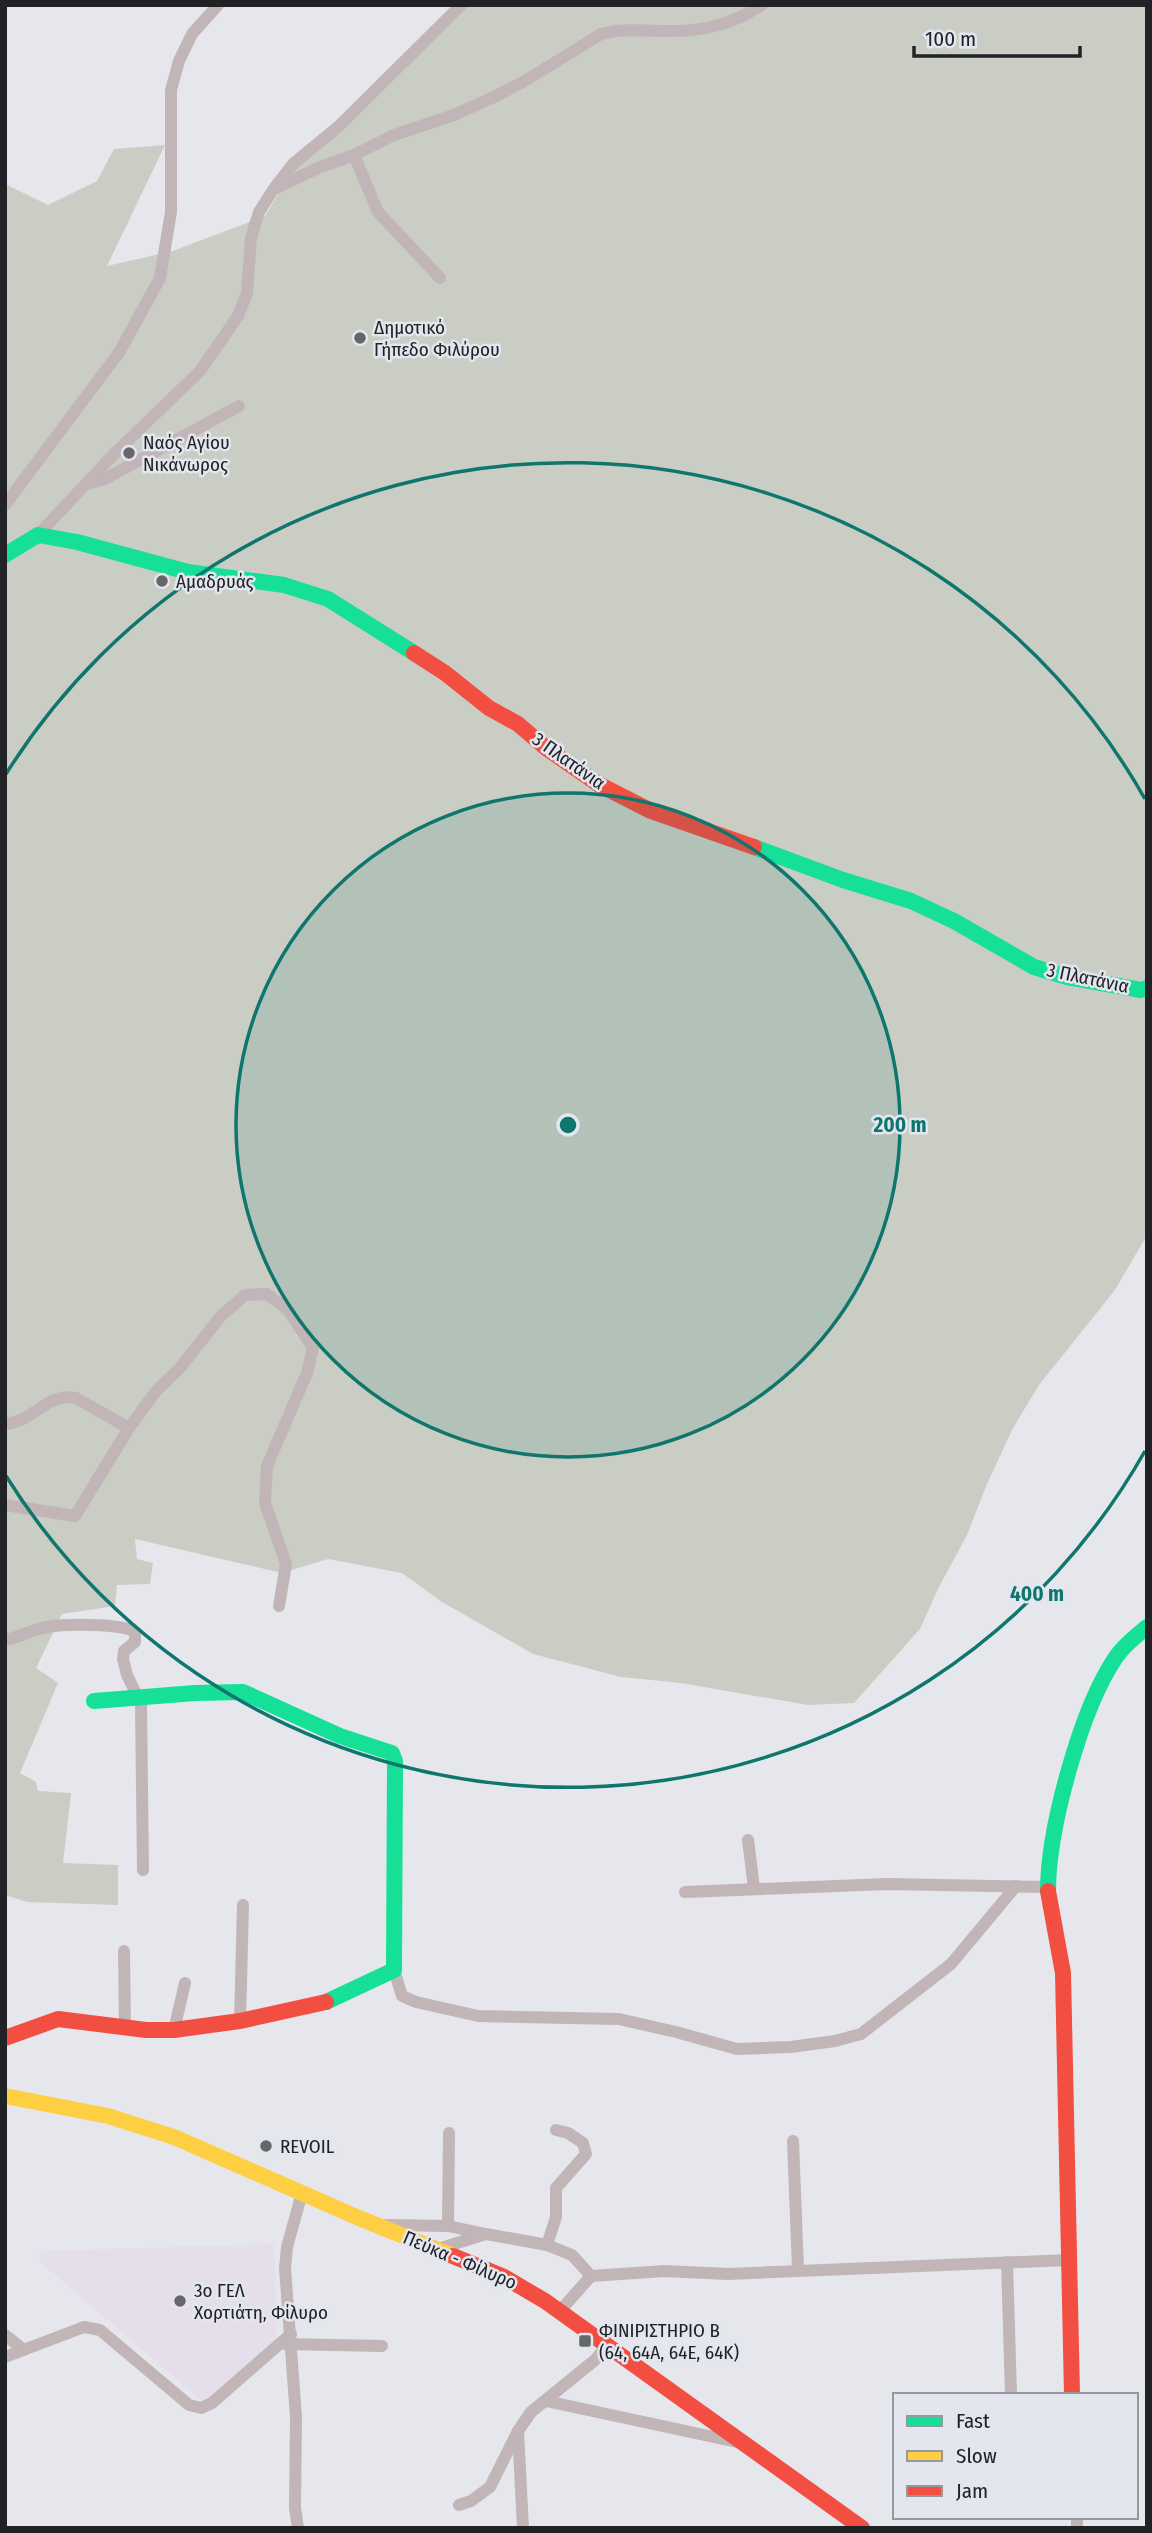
<svg xmlns="http://www.w3.org/2000/svg" width="1152" height="2533" viewBox="0 0 1152 2533" font-family="'Fira Sans Condensed',sans-serif">
	<style>
		.education { fill: #e5deeb }
		.green { fill: #cacdc3 }
		.lines { fill: none; stroke-linecap: round; stroke-linejoin: round }
		.street { stroke: #c1b5b8; stroke-width: 12 }
		.fast { stroke: #16e098; stroke-width: 16 }
		.slow { stroke: #ffcf43; stroke-width: 16 }
		.jam { stroke: #f24e42; stroke-width: 16 }
		.ring { fill: none; stroke: #0f766e; stroke-width: 3.5 }
		.poi-dot { fill: #66676b; stroke: #e3e6ef; stroke-width: 2.5 }
		.labels { text-anchor: middle; dominant-baseline: central; stroke-width: 5; stroke-linejoin: round; paint-order: stroke }
		.poi-label { font-size: 19px; fill: #212225; stroke: #e3e6ef; text-anchor: start }
		.street-label { font-size: 19px; fill: #212225; stroke: #e3e6ef }
		.centre { fill: #0f766e; stroke: #e3e6ef; stroke-width: 3.5 }
		.ring-label { font-size: 21px; text-anchor: middle; font-weight: bold; fill: #0f766e; stroke: #e3e6ef; stroke-width: 5; stroke-linejoin: round; paint-order: stroke }
	</style>
	<rect width="100%" height="100%" fill="#e6e7ec"/>
	<polygon class="education" points="274,2244 277,2340 204,2403 39,2261 39,2251"/>
	<polygon class="green" points="466,5 1147,5 1147,1235 1115,1290 1039,1385 1013,1428 987,1484 967,1535 939,1587 920,1629 854,1703 808,1705 681,1683 621,1677 533,1654 442,1602 402,1573 328,1559 282,1573 135,1539 137,1559 153,1563 150,1584 117,1585 115,1606 62,1614 36,1668 58,1683 20,1773 36,1782 38,1791 71,1793 63,1863 118,1865 118,1905 27,1902 5,1895 5,184 48,205 97,181 114,149 165,145 107,266 173,251 265,216 292,171"/>
	<g class="lines">
		<g class="street">
			<polyline points="354,155 378,212 440,278"/>
			<path d="M276,188L318,168L354,155L394,135L454,115L494,97L523,82L601,34C621,28 641,31 662,31C701,32 729,26 762,5"/>
			<polyline points="87,484 105,479 239,406"/>
			<polyline points="5,505 120,351 160,278 171,212 171,90 179,61 192,34 218,5"/>
			<polyline points="38,535 111,457 200,371 238,316 247,293 251,238 259,212 273,190 293,164 339,126 461,5"/>
			<path d="M5,1424C34,1422 46,1392 76,1398L129,1428"/>
			<polyline points="5,1505 75,1516 129,1428 157,1390 179,1369 221,1316 245,1295 267,1294 288,1310 313,1348 307,1373 267,1466 265,1503 286,1564 279,1606"/>
			<path d="M5,1640C20,1637 33,1629 47,1627C65,1624 121,1623 135,1632V1642L124,1651L123,1659L127,1675L141,1704L143,1870"/>
			<polyline points="748,1840 754,1888"/>
			<polyline points="685,1892 887,1884 1048,1887"/>
			<polyline points="124,1951 125,2029"/>
			<polyline points="394,1970 402,1996 416,2002 478,2016 619,2019 676,2032 737,2049 791,2047 835,2041 861,2034 951,1964 1016,1886"/>
			<polyline points="240,2021 243,1905"/>
			<polyline points="174,2030 185,1983"/>
			<polyline points="793,2141 798,2269"/>
			<polyline points="386,2225 448,2226 486,2234"/>
			<polyline points="448,2226 449,2133"/>
			<polyline points="547,2245 556,2217 556,2188 586,2154 583,2143 568,2133 556,2130"/>
			<polyline points="438,2249 486,2234 547,2245 572,2255 591,2276"/>
			<polyline points="1007,2262 1011,2395"/>
			<polyline points="560,2311 591,2276 665,2271 728,2274 1068,2260"/>
			<polyline points="5,2335 24,2350"/>
			<polyline points="284,2344 382,2346"/>
			<polyline points="5,2357 84,2327 100,2330 189,2405 201,2408 212,2403 291,2334"/>
			<polyline points="546,2401 737,2442"/>
			<polyline points="459,2505 471,2501 490,2487 518,2431"/>
			<polyline points="1077,2517 1077,2528"/>
			<polyline points="298,2528 295,2508 296,2417 285,2268 287,2247 302,2193"/>
			<polyline points="523,2528 518,2431 531,2412 595,2360 608,2345"/>
		</g>
		<g class="fast">
			<polyline points="5,555 38,535 77,542 188,572 284,585 328,599 414,653"/>
			<polyline points="754,847 843,880 911,901 954,921 1034,967 1067,977 1141,990 1147,988"/>
			<polyline points="94,1701 195,1693 243,1692 340,1736 392,1753 395,1761 394,1970 326,2002"/>
			<path d="M1048,1891C1048,1829 1081,1708 1116,1657C1124,1645 1136,1636 1147,1627"/>
		</g>
		<polyline class="slow" points="5,2096 108,2116 174,2137 359,2218 453,2256"/>
		<g class="jam">
			<polyline points="414,653 445,673 489,708 518,724 546,748 598,784 651,811 754,847"/>
			<polyline points="1048,1891 1063,1973 1072,2395"/>
			<polyline points="5,2038 58,2019 146,2030 174,2030 240,2021 326,2002"/>
			<polyline points="453,2256 504,2277 545,2301 862,2528"/>
		</g>
	</g>
	<circle cx="568" cy="1125" r="332" fill="#0f766e" fill-opacity=".12"/>
	<g class="ring">
		<circle cx="568" cy="1125" r="332"/>
		<path d="M1145 1451A663 663 0 0 1 6 1476M6 774A663 663 0 0 1 1145 799"/>
	</g>
	<g class="poi-dot">
		<circle cx="360" cy="338" r="7"/>
		<circle cx="129" cy="453" r="7"/>
		<circle cx="162" cy="581" r="7"/>
		<circle cx="266" cy="2146" r="7"/>
		<circle cx="180" cy="2301" r="7"/>
		<rect x="578" y="2334" width="14" height="14" rx="3.5"/>
	</g>
	<g class="labels">
		<g class="poi-label">
			<text x="374" y="327">Δημοτικό<tspan x="374" dy="22">Γήπεδο Φιλύρου</tspan></text>
			<text x="143" y="442">Ναός Αγίου<tspan x="143" dy="22">Νικάνωρος</tspan></text>
			<text x="176" y="581">Αμαδρυάς</text>
			<text x="280" y="2146">REVOIL</text>
			<text x="194" y="2290">3ο ΓΕΛ<tspan x="194" dy="22">Χορτιάτη, Φίλυρο</tspan></text>
			<text x="599" y="2330">ΦΙΝΙΡΙΣΤΗΡΙΟ B<tspan x="599" dy="22">(64, 64Α, 64Ε, 64Κ)</tspan></text>
		</g>
		<g class="street-label">
			<text transform="translate(569 761) rotate(35)">3 Πλατάνια</text>
			<text transform="translate(1088 978) rotate(12)">3 Πλατάνια</text>
			<text transform="translate(460 2260) rotate(23)">Πεύκα - Φίλυρο</text>
		</g>
	</g>
	<circle cx="568" cy="1125" r="10" class="centre"/>
	<g class="ring-label">
		<text x="900" y="1132">200 m</text>
		<text x="1037" y="1601">400 m</text>
	</g>
	<rect width="1152" height="2533" fill="none" stroke="#212225" stroke-width="14"/>
	<rect x="893" y="2393" width="245" height="126" fill="#e3e6ef" stroke="#95989e" stroke-width="2"/>
	<rect x="907" y="2416" width="35" height="10" fill="#16e098" stroke="#95989e" stroke-width="2"/>
	<text x="956" y="2428" font-size="21" fill="#212225">Fast</text>
	<rect x="907" y="2451" width="35" height="10" fill="#ffcf43" stroke="#95989e" stroke-width="2"/>
	<text x="956" y="2463" font-size="21" fill="#212225">Slow</text>
	<rect x="907" y="2486" width="35" height="10" fill="#f24e42" stroke="#95989e" stroke-width="2"/>
	<text x="956" y="2498" font-size="21" fill="#212225">Jam</text>
	<path d="M914 46v10h166v-10" fill="none" stroke="#212225" stroke-width="3.5"/>
	<text x="925" y="46" font-size="21" fill="#212225" stroke="#e3e6ef" stroke-width="5" paint-order="stroke">100 m</text>
</svg>
